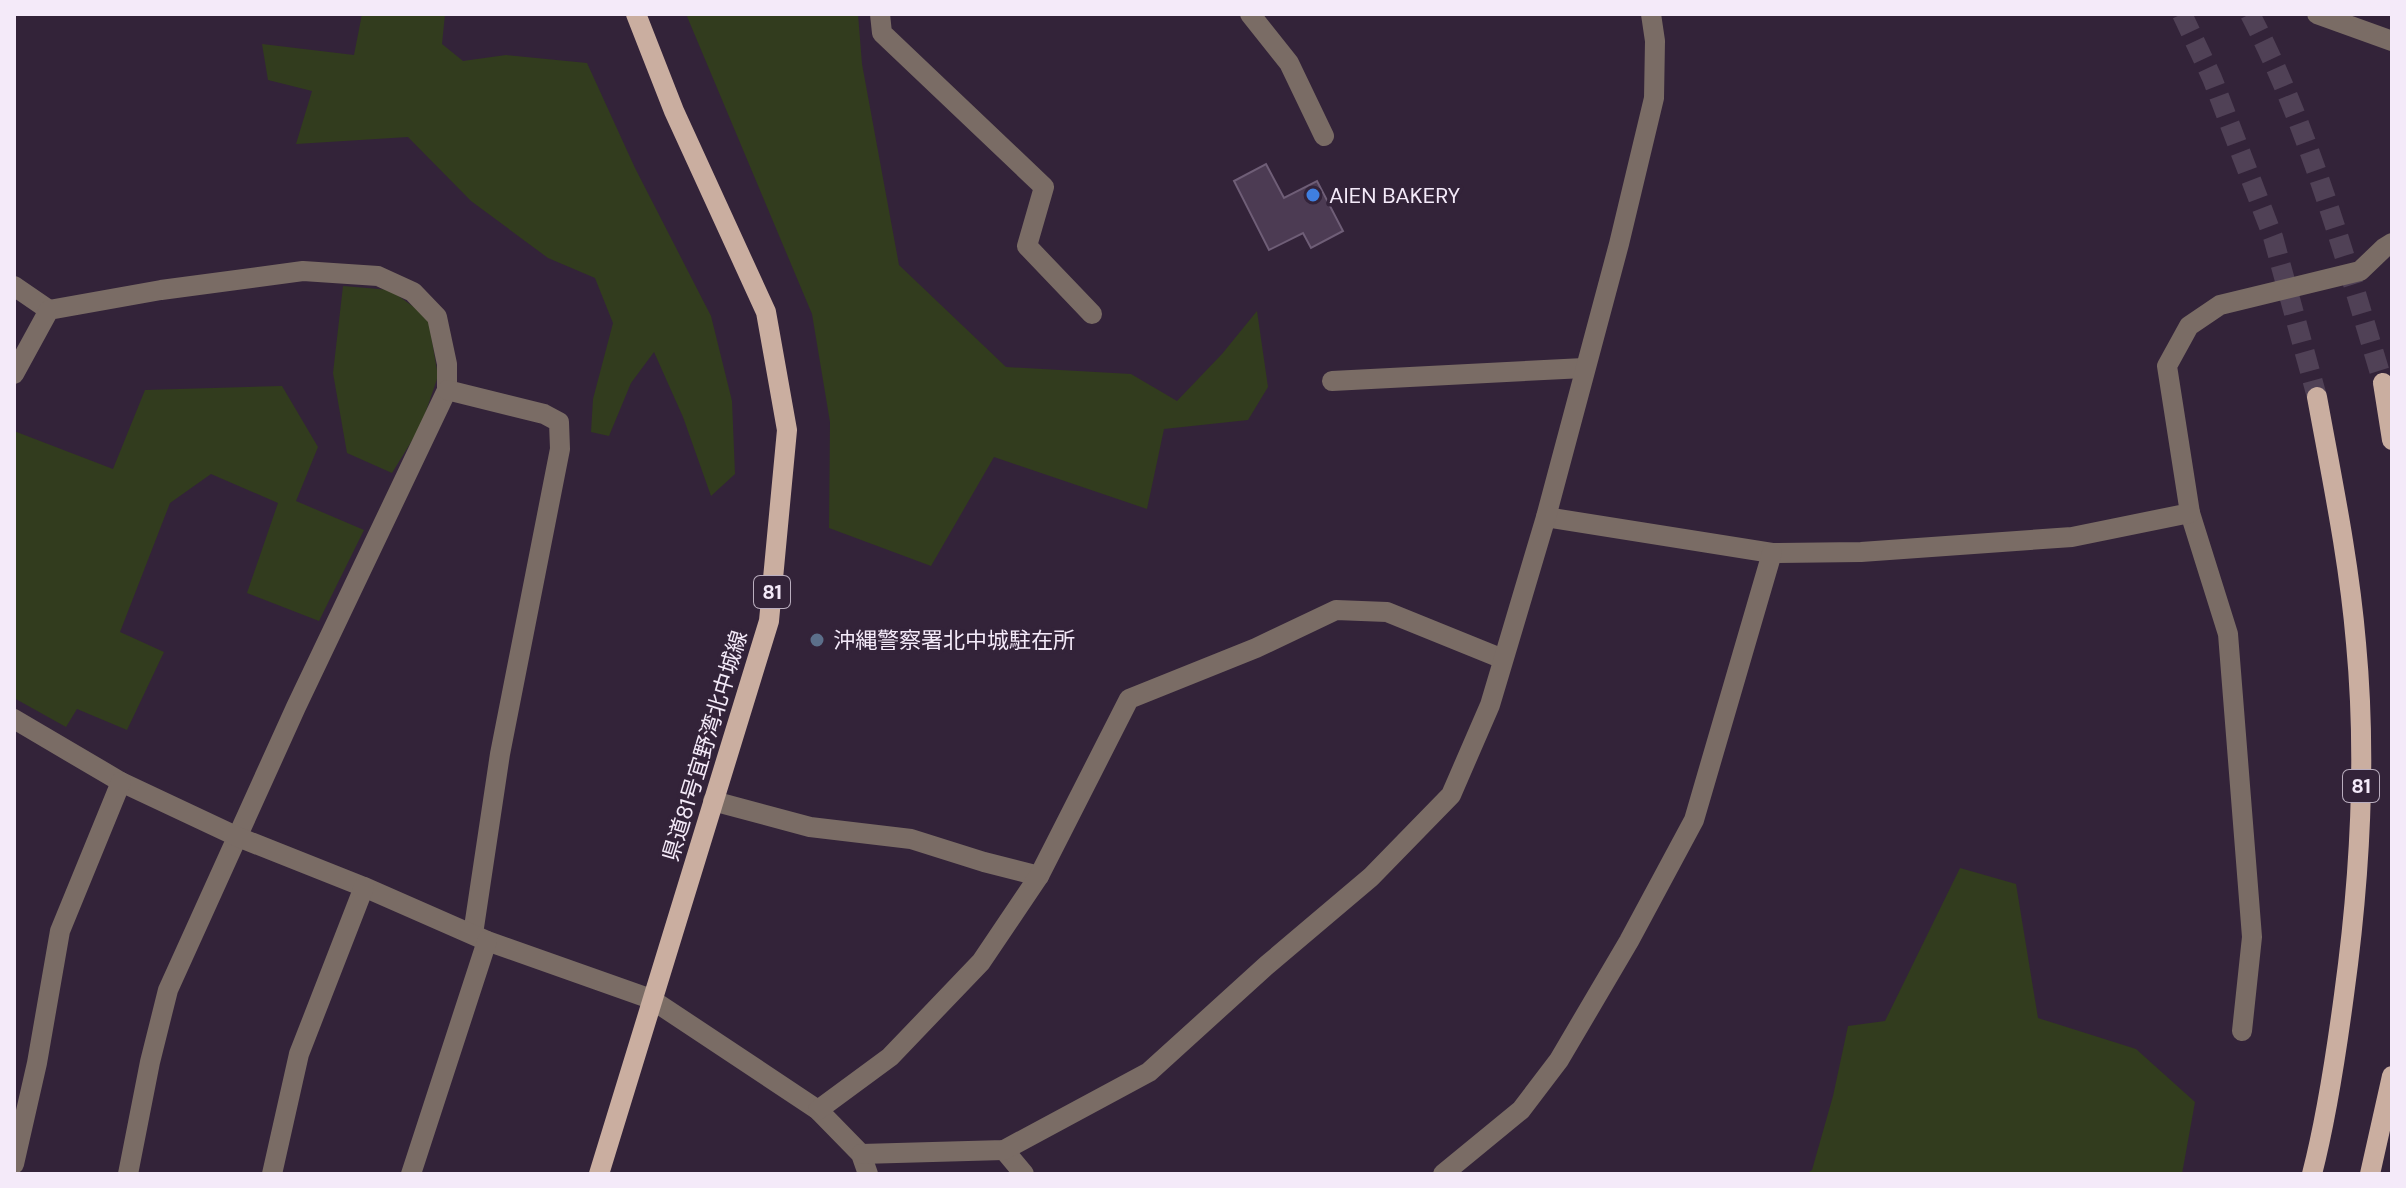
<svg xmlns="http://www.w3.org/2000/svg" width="2406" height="1188" viewBox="0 0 2406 1188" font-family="'DM Sans','Noto Sans JP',sans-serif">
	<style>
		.green { fill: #323c1e }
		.building { fill: #4c3b53; stroke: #6f5e77; stroke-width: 2 }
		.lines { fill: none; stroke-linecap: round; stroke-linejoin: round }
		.major-tunnel { stroke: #504156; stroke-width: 20; stroke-dasharray: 20 10; stroke-linecap: butt }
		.minor { stroke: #7a6c65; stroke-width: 20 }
		.major { stroke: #caaea0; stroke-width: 20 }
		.shop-dot { fill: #3f7fe0; stroke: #332339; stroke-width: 3 }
		.service-dot { fill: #5c6f8a; stroke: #332339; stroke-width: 3 }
		.labels { text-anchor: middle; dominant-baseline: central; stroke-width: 7; stroke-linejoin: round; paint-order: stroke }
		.shield { fill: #332339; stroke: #baaebf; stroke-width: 2 }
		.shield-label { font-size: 20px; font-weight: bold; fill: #f4eaf9 }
		.poi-label { font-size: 22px; fill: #f4eaf9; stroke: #332339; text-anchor: start }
		.street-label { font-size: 22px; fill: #f4eaf9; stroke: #332339 }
	</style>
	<rect width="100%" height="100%" fill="#332339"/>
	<g class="green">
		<polygon points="362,14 445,14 442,44 463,61 506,55 587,63 635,168 711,316 732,401 735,474 711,496 683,417 654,352 631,383 609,436 591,432 593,399 613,323 595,278 548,258 471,201 408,137 296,144 312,91 268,80 262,44 354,55"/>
		<polygon points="686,14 858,14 862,64 899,265 1006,367 1131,374 1177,401 1222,354 1257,311 1268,387 1248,420 1164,429 1147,509 994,457 931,566 829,528 830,422 812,314"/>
		<polygon points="343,286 390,290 428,317 438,376 421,426 392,473 347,453 333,373"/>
		<polygon points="282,386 318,447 296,501 364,530 319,621 247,593 278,503 211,474 170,503 120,632 164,652 127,730 77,709 66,727 14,698 14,431 113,469 145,390"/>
		<polygon points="1960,868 2016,884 2038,1018 2136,1049 2195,1102 2182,1174 1806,1174 1812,1170 1833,1096 1848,1026 1885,1021"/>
	</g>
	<polygon class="building" points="1266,164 1284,198 1317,181 1343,231 1311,248 1303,233 1269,250 1234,181"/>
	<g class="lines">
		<g class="major-tunnel">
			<polyline points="2182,14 2212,78 2273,237 2317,397"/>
			<path d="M2250,14C2310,130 2345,258 2383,383"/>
		</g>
		<g class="minor">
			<polyline points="880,14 882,33 1044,187 1027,246 1092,314"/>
			<polyline points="1250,14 1289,63 1324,136"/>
			<polyline points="2317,14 2392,41"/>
			<polyline points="14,286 49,310"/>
			<polyline points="14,374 49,310 161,290 303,271 378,276 413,292 437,317 447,364 447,390 296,707 168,990 150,1062 128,1174"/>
			<polyline points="1332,381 1584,368"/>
			<polyline points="447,390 544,414 559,422 560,449 500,754 473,934"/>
			<polyline points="2190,513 2228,634 2252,937 2242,1031"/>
			<polyline points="1546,517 1772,553 1861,552 2072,537 2190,513 2167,366 2189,326 2220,305 2360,271 2384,248 2392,243"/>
			<polyline points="14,719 121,782 238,837 364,887 487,941 651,999 818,1110 861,1154 868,1174"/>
			<polyline points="713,801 810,827 911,839 984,862 1039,876"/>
			<polyline points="818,1110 890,1057 981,962 1039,876 1129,699 1256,648 1336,610 1387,612 1503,659"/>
			<polyline points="1004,1150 1024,1174"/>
			<polyline points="861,1154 1004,1150 1149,1072 1267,965 1371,877 1451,795 1490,705 1546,517 1619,244 1654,98 1655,41 1651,14"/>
			<polyline points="14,1164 37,1063 60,931 121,782"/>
			<polyline points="272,1174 299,1054 364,887"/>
			<polyline points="411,1174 487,941"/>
			<polyline points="1443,1174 1521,1110 1559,1060 1629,941 1694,820 1772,553"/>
		</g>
		<g class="major">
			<polyline points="2383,383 2392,440"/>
			<polyline points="599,1174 769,621 787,430 766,312 674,111 636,14"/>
			<path d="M2312,1174C2327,1116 2336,1055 2344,995C2360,879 2367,760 2356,643C2349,560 2332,479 2317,397"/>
			<polyline points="2370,1174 2392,1076"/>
		</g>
	</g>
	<circle class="shop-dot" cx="1313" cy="195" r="8"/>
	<circle class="service-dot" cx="817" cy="640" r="8"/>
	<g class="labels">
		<g class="shield">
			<rect x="754" y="576" width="36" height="32" rx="6"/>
			<rect x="2343" y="770" width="36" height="32" rx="6"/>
		</g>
		<g class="shield-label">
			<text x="772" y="592">81</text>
			<text x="2361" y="786">81</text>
		</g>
		<g class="poi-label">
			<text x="1329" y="195">AIEN BAKERY</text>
			<text x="833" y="640">沖縄警察署北中城駐在所</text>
		</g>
		<g class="street-label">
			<text transform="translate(705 746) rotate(-73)">県道81号宜野湾北中城線</text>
		</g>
	</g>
	<rect width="2406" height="1188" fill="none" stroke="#f4eaf9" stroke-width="32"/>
</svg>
